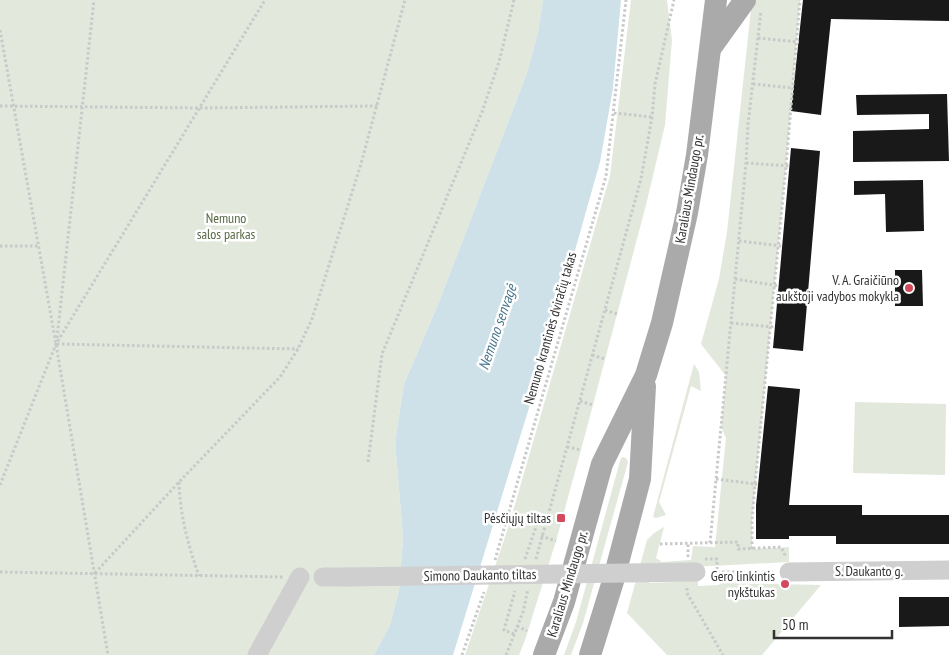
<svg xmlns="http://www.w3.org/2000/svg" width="949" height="655" viewBox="0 0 949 655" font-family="'PT Sans Narrow',sans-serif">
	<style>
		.green { fill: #e2e8dc }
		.water { fill: #cee0e8 }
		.building { fill: #191919 }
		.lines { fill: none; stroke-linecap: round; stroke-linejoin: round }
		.path { stroke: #c9c9c9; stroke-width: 3; stroke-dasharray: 2.5 2.5; stroke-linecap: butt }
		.minor { stroke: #cfcfcf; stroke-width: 19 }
		.major { stroke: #aaa; stroke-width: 22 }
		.minor-bridge { stroke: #cfcfcf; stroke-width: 19 }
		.poi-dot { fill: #d34a5d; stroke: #fff; stroke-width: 2 }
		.labels { text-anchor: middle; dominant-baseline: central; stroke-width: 5; stroke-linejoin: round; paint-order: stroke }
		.street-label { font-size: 14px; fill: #323232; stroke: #fff }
		.park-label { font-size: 14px; fill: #576943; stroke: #fff }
		.poi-label { font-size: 14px; fill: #323232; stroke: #fff; text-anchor: end }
		.water-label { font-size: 15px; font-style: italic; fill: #48768c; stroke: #fff }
	</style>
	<rect width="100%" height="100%" fill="#fff"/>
	<g class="green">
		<polygon points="0,0 543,0 538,32 527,73 439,302 404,384 396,435 396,454 403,538 399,590 390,625 374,655 0,655"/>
		<polygon points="631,0 667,0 672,40 665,125 646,205 581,450 556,541 525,640 519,655 465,655 509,525 610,176"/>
		<polygon points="752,0 800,0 786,166 752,520 752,549 789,547 789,562 653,569 649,583 698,581 698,586 719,585 720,583 821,585 762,655 667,655 627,613 647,540 654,533 664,527 656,558 662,562 691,560 693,546 715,547 726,438 721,427 726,376 701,344 719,279 727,232"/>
		<polygon points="694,364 699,372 701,391 691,386 659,502 666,515 656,518 653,517"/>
		<polygon points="855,402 946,404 945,475 853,473"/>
		<polygon points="622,457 626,458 628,462 583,623 571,655 564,655 576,622 620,461"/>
	</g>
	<polygon class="water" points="543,0 621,0 613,88 600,162 548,346 453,655 374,655 390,625 399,590 403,538 396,454 396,435 404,384 439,302 527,73 538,32"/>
	<g class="building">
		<polygon points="803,0 949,0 949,21 831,19 821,115 791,111"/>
		<polygon points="947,94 949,161 853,162 853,131 929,129 929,114 857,115 856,95"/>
		<polygon points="791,148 820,151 803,351 773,348"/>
		<polygon points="923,180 924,231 886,232 885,194 854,195 854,181"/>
		<polygon points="895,270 922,270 923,306 895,306"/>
		<polygon points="768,386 800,389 789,505 862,505 862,515 949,515 949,544 836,544 836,536 789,536 789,539 756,539 756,505"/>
		<polygon points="899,597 949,597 949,626 899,627"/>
	</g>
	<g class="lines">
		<g class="path">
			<polyline points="0,30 56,344 108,655"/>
			<polyline points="758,38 799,42"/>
			<polyline points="753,84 792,88"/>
			<polyline points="0,106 200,108 378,106"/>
			<polyline points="614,113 652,117"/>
			<polyline points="746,163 789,166"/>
			<polyline points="739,241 782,246"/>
			<polyline points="0,246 39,246"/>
			<polyline points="735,279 779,286"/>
			<polyline points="605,310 617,314"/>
			<polyline points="731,323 775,327"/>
			<polyline points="57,338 94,0"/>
			<polyline points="57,344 298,349"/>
			<polyline points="592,355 605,359"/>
			<polyline points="580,401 593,405"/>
			<polyline points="567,447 581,450"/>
			<polyline points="368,462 382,354 482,112 499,62 514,0"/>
			<polyline points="716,479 755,484 786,166 800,0"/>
			<path d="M179,482C180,515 188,545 199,576"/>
			<polyline points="0,485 56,344 265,0"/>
			<polyline points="541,536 556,541"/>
			<polyline points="710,543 746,163 748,124 761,11"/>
			<polyline points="660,544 738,542 738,549 781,547 786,557"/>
			<polyline points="752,549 752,520 755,484 758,485"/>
			<polyline points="688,557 688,544"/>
			<polyline points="525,559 539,518 546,520"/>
			<polyline points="536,559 641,179 652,117 655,84 674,0"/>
			<polyline points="705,559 717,559 717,572"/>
			<polyline points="495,560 606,176 626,0"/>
			<polyline points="0,572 283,577"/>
			<polyline points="712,572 773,572"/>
			<polyline points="95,573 179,482 280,377 298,349 312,319 361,164 405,0"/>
			<polyline points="687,588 687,593 723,655"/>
			<polyline points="517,626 527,631"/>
			<polyline points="514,634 504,630 515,591"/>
			<polyline points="462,655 484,592"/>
			<polyline points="506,655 523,612 528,589"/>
		</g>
		<g class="minor">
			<polyline points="789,572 949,570"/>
			<polyline points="323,577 345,577"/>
			<polyline points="257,655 300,577"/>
		</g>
		<g class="major">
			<polyline points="712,46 745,0"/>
			<polyline points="544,655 564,602 602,464 646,375 662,323 687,213 697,155 716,0"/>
			<polyline points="590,655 614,578 640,479 645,386"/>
		</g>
		<polyline class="minor-bridge" points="345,577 696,572"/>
	</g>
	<g class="poi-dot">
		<circle cx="909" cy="288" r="5"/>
		<rect x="556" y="513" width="10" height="10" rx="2.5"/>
		<circle cx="785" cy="584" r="5"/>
	</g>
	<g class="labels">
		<g class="street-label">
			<text transform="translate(689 189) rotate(-80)">Karaliaus Mindaugo pr.</text>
			<text transform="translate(550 328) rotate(-74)">Nemuno krantinės dviračių takas</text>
			<text x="869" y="571">S. Daukanto g.</text>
			<text transform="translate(480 575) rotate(-1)">Simono Daukanto tiltas</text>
			<text transform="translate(567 584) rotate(-73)">Karaliaus Mindaugo pr.</text>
		</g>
		<g class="park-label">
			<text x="226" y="218">Nemuno<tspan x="226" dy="16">salos parkas</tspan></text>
		</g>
		<g class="poi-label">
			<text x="899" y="280">V. A. Graičiūno<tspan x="899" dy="16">aukštoji vadybos mokykla</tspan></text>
			<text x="551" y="518">Pėsčiųjų tiltas</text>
			<text x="775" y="576">Gero linkintis<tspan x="775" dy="16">nykštukas</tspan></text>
		</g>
		<g class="water-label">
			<text transform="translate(497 327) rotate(-71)">Nemuno senvagė</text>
		</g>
	</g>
	<path d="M774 630v8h118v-8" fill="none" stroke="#323232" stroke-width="2.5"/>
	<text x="782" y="630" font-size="15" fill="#323232" stroke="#ffffff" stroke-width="4" paint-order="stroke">50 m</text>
</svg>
